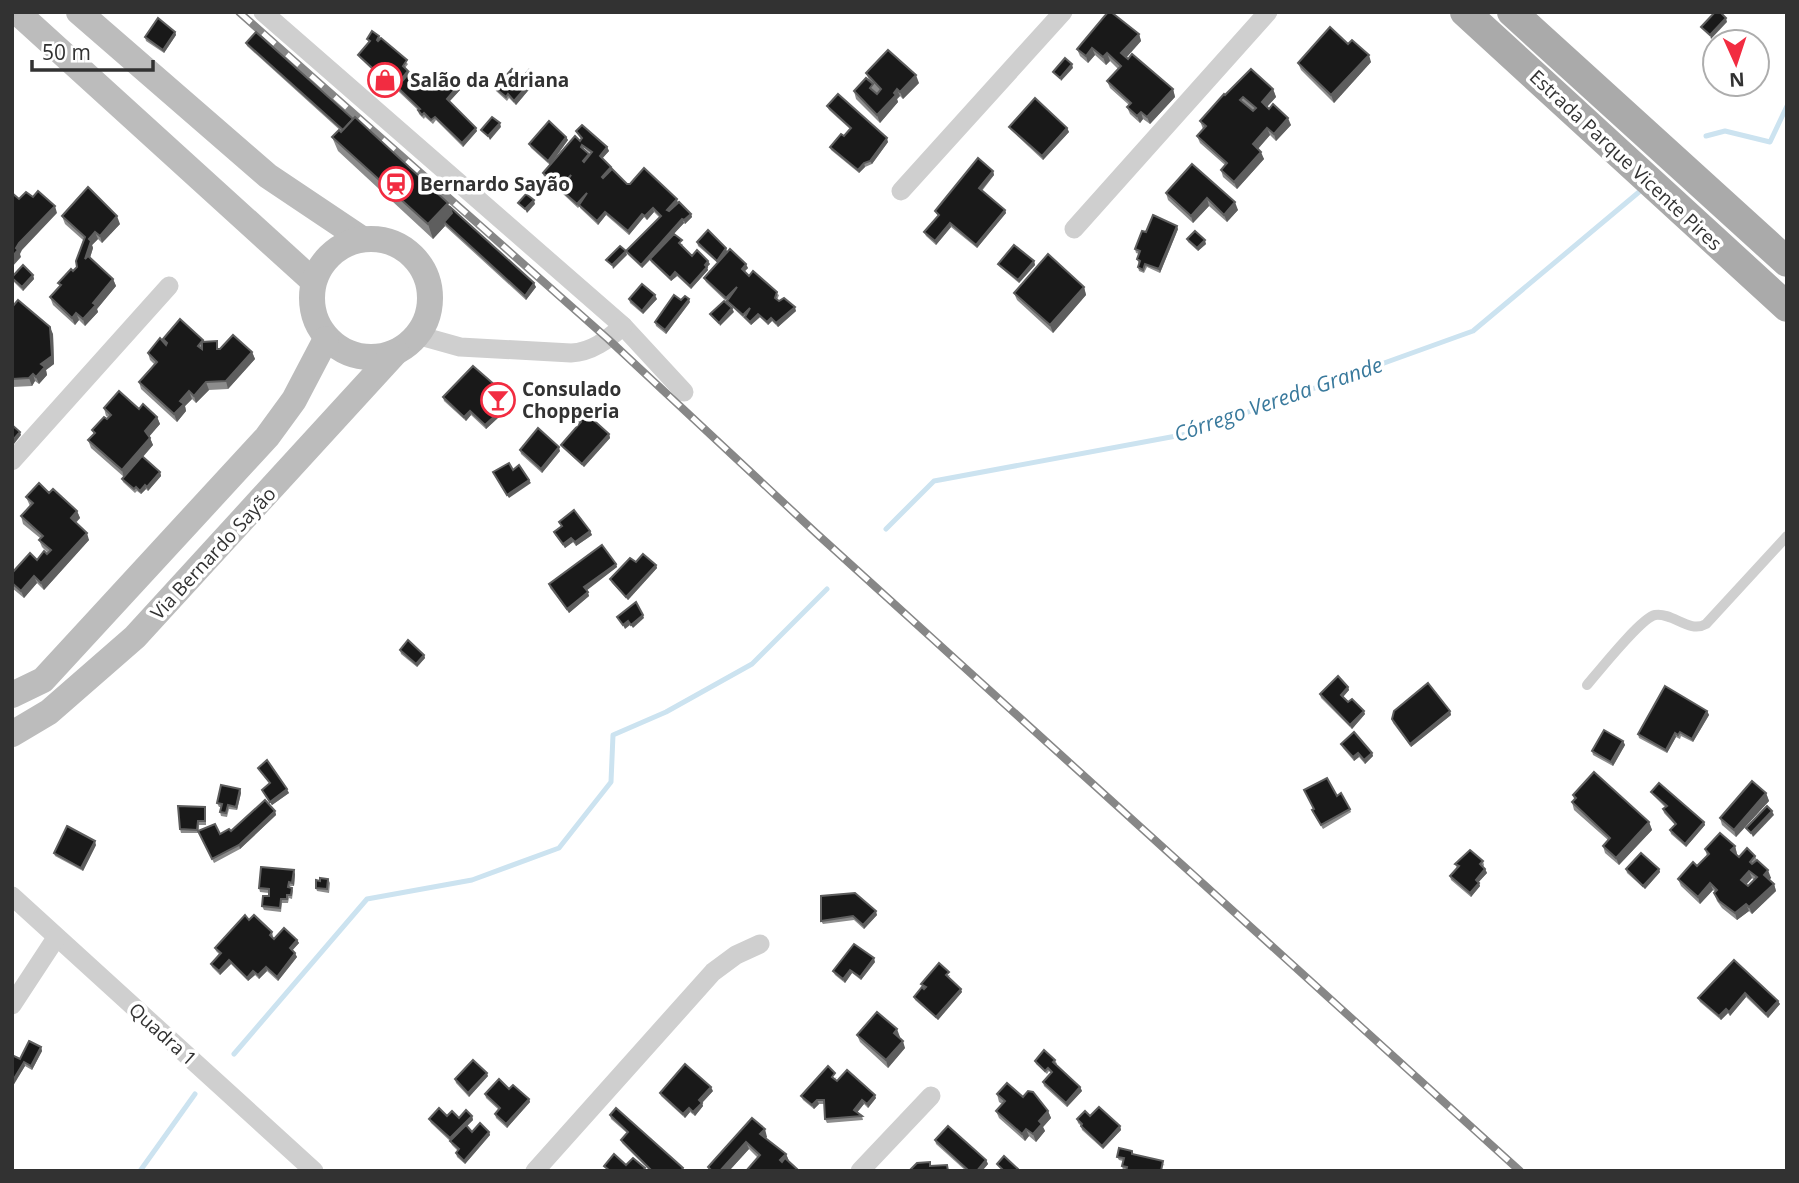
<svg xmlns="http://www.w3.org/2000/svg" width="1799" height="1183" viewBox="0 0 1799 1183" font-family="'Open Sans',sans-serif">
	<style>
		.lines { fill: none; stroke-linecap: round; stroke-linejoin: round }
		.stream { stroke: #cce3f0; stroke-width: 5 }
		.lane { stroke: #cfcfcf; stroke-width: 10 }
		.street { stroke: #cfcfcf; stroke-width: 19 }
		.secondary { stroke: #bcbcbc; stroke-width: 26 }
		.primary { stroke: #aaa; stroke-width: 30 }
		.rail-casing { stroke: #878787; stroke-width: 8 }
		.rail { stroke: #fff; stroke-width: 5; stroke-dasharray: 16; stroke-linecap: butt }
		.wall { fill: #8c8c8c; fill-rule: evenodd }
		.shaded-wall { fill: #5e5e5e }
		.building { fill: #191919; stroke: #5e5e5e; stroke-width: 2; fill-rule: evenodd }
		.labels { text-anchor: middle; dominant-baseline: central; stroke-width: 7; stroke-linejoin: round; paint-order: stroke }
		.poi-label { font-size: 19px; font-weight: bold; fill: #323232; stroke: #fff; text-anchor: start }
		.street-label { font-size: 19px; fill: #323232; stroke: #fff }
		.water-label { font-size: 21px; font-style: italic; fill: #39799c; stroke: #fff }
	</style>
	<rect width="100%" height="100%" fill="#fff"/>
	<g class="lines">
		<g class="stream">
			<polyline points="1706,136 1725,131 1770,142 1787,106"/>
			<polyline points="886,529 934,481 1187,434 1473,331 1639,192"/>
			<polyline points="234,1054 367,899 472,880 559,848 611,782 613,735 666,712 752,664 827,589"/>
			<polyline points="140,1171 195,1094"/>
		</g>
		<path class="lane" d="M1587,685C1599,671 1641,618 1655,615C1673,612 1689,634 1706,624L1787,536"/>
		<g class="street">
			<polyline points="263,12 623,326 684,392"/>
			<polyline points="901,191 1063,12"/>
			<polyline points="1074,229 1268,12"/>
			<path d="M417,335L460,347L571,353C592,352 607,340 623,326"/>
			<polyline points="12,461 169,286"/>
			<polyline points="12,896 314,1171"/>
			<polyline points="12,1005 56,938"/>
			<polyline points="535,1171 713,972 736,955 760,944"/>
			<polyline points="860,1171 931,1096"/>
		</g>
		<g class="secondary">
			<polyline points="17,12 313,281"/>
			<polyline points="79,12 268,176 362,239"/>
			<circle cx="371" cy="298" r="59"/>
			<polyline points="12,695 43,680 267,437 294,400 326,339"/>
			<polyline points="12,734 49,712 135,637 396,352"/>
		</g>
		<g class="primary">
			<polyline points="1465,12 1787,307"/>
			<polyline points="1512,12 1787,262"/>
		</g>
		<g class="rail-casing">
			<polyline id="rail" points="239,12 608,339 816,533 1520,1171"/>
		</g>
		<use href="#rail" class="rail"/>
	</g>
	<g class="wall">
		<polygon points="175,32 176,35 164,53 146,41 145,37"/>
		<polygon points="1139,34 1141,41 1127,57 1173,89 1175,97 1150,124 1143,119 1140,123 1130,114 1127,107 1129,105 1110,88 1107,81 1118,69 1110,61 1106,65 1095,55 1088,63 1080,56 1077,49"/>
		<polygon points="379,36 380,38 408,64 405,68 409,73 423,82 431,85 433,89 460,90 449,102 477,131 463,147 436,120 433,124 425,117 424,119 419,114 418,110 398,91 397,89 395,92 360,58 358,55 369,43 367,39"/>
		<polygon points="246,43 449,206 536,287 526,300 445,226 433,239 338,151 332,137 342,132 247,46"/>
		<polygon points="1348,44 1371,62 1334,103 1301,70 1298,63"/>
		<polygon points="866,73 919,83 903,99 900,96 897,99 898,102 880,123 856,99 854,91 869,80"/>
		<polygon points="522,78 537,80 516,105 509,98 507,101 496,91 495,88"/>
		<polygon points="1273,89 1276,97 1267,107 1291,125 1276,141 1270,135 1258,149 1264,159 1237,189 1223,177 1221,170 1225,165 1200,143 1197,136 1203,129 1200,121 1225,95"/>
		<polygon points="827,106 888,142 872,164 865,167 859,173 831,150 830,147 844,136 850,129 829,110"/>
		<polygon points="1009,127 1067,128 1069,132 1043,160 1011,130"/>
		<path d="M576,131L607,147L609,151L602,158L627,184L678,203L675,206L691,214L692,217L685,224L684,223L666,242L683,244L681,246L692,256L710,264L707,267L708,270L691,289L677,276L671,281L651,262L650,260L642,268L627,254L626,251L660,218L654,212L647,220L644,217L629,235L606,215L598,225L580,208V206L578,208L563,194L562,191L544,177L543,173L581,139ZM584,148L591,154L589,156L583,149Z"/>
		<polygon points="566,137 568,140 550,165 531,148 529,144"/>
		<polygon points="1192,164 1238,210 1227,222 1209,206 1193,223 1168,200 1166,193"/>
		<polygon points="993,171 994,175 982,191 1005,210 1006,213 977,248 951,227 936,245 926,236 924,232 938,216 935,211"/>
		<polygon points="62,216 120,224 102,243 98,239 92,245 93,248 90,258 113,279 116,286 97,309 98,312 85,326 79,320 75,325 53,305 50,297 60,287 58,283 77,267 83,240 65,224"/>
		<polygon points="1178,229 1160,273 1147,267 1144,273 1139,271 1138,267 1139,264 1137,259 1139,254 1136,253 1135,249 1146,232"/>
		<polygon points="1187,239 1206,244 1198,251 1188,242"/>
		<polygon points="697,242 726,248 727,252 748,268 744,272 749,276 779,295 777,300 796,311 778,327 772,321 768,325 760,317 751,325 706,282 704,278 718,263 698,246"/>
		<polygon points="1034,261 1035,265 1019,283 1000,267 998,264"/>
		<polygon points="33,275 34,279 23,291 12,280 12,277"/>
		<polygon points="1084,287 1086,295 1053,333 1017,300 1014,293"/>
		<polygon points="629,299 657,299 643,314 630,303"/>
		<polygon points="690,302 666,334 656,326 655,322"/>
		<polygon points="12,307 53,334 54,364 46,370 47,375 39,384 35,381 32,386 12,387"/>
		<polygon points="163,339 203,340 204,342 220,349 252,352 255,359 228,389 209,390 196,403 192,399 185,406 186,411 177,422 141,389 139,382 154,364 150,360 148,353 165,344"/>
		<polygon points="443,397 513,404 486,429 471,415 466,421 444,401"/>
		<polygon points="104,408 139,409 157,417 160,424 149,436 153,445 143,457 160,472 161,476 148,491 146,489 141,494 137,491 135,493 123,482 122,479 124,477 91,448 88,440 94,434 92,430 108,417 106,416"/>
		<polygon points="571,414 609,434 610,438 584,467 563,448 561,445 580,424 573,417"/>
		<polygon points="520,450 560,451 542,473 521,454"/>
		<polygon points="49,493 77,511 80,518 76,523 89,540 44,590 37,583 24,598 12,588 12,573 48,553 42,547 39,540 40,538 23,524 21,516 30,506 26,497"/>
		<polygon points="559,522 590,531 592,535 576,546 573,542 565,548 555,535 554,532 561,526"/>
		<polygon points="636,562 656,565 657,568 628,600 612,583 610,579"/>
		<polygon points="616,564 617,567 586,590 589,596 569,613 550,588 549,584"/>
		<polygon points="400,650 424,655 425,658 417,667 401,654"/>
		<polygon points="1348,687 1349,690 1343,697 1365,714 1352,729 1321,698 1320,694"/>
		<polygon points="1450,711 1451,715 1411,747 1393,723 1392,719"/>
		<polygon points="1707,711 1709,715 1693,742 1681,736 1680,739 1676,737 1667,753 1639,738 1638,734"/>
		<polygon points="1623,741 1625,745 1613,766 1593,755 1592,751"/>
		<polygon points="1341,744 1372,753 1373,756 1365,764 1359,757 1354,761 1343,748"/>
		<polygon points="258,768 289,793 272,805 262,790 270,784 260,771"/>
		<polygon points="240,789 241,793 237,810 229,809 227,817 221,816 220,812 221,807 219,807 217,803"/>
		<polygon points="1304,790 1337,796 1350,809 1351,812 1323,829 1314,814 1312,810 1314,809"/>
		<polygon points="1651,792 1704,822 1705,825 1686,847 1671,834 1670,830 1675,825 1664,813 1663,809 1665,807 1653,795"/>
		<polygon points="1766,793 1769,801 1736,837 1722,825 1720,818"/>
		<polygon points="1573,795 1649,822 1652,830 1619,865 1605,853 1603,846 1608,840 1574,810 1572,802 1574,799"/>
		<polygon points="205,807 206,811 206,825 199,825 199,831 220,834 231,831 275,811 276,815 240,849 214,863 199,833 181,833 180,829"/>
		<polygon points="96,845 83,871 55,856 54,853"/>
		<path d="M1735,846L1737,854L1736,855L1739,857L1755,856L1757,860L1771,878L1769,880L1774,884L1776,891L1752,914L1749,911L1737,920L1722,908L1717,901L1714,893L1715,892L1713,890L1700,904L1681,886L1678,879L1697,866L1707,856L1705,849ZM1752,878L1754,880L1748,886L1746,885Z"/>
		<polygon points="1483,861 1484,865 1483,867 1485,869 1487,873 1478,882 1480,886 1471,897 1451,880 1450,876 1457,868 1455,864"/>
		<polygon points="1626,869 1659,869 1660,872 1645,889 1627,873"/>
		<polygon points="295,874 294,886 290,886 290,888 292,888 293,891 292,899 289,898 288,903 282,903 281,912 264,910 262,906 269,896 269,893 260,892 259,888"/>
		<polygon points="328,879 330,883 329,893 317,891 316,888 320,881"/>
		<polygon points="855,893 877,915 864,929 854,920 823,924 821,921"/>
		<polygon points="249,920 272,932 273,936 272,937 274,939 297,940 299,943 292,950 297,957 278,981 267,971 259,979 255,975 248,981 231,964 220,975 212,967 211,964 219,954 216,951 215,948"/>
		<polygon points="1734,960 1780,1004 1768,1018 1746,997 1730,1016 1728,1013 1721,1020 1700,1002 1698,998"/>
		<polygon points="875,962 861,980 852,973 845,983 835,975 833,971"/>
		<polygon points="950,975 948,978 962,992 938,1020 915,1000 914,997 923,987 921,984"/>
		<polygon points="857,1035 900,1037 899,1038 905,1048 888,1068 860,1042"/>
		<polygon points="41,1047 42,1051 32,1070 25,1066 12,1086 12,1055 20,1059"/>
		<polygon points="1055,1060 1057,1064 1056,1065 1080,1087 1082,1091 1067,1107 1044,1086 1043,1082 1051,1073 1049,1071 1047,1074 1036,1064 1035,1061"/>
		<polygon points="488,1076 469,1097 456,1083 455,1079"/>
		<polygon points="837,1077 835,1079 837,1081 876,1098 868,1108 864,1104 857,1112 862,1116 863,1120 827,1123 825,1119 824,1104 819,1104 814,1109 803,1100 801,1096"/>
		<polygon points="509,1089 529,1099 530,1102 507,1128 496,1118 495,1114 499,1110 486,1098 485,1094"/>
		<polygon points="713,1091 702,1103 703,1106 695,1116 690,1112 685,1118 661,1096 660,1093"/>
		<polygon points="997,1094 1023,1097 1048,1111 1051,1118 1043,1127 1045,1131 1036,1142 1029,1136 1025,1141 999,1118 996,1111 1002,1104 999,1102"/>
		<polygon points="610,1115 683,1171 650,1171 622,1143 621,1140 627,1133 611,1119"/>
		<polygon points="447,1116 459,1118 472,1116 473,1120 467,1126 472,1132 489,1132 490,1135 465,1164 457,1157 456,1153 458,1151 452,1145 450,1141 431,1123 429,1119"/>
		<polygon points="1090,1116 1120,1126 1121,1130 1103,1149 1082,1130 1081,1126 1078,1123 1077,1119"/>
		<polygon points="752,1118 767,1137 766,1138 786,1154 789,1161 758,1158 749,1149 729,1171 709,1171 708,1167"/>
		<polygon points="935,1140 986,1160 988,1164 982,1171 966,1171 936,1144"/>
		<polygon points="1134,1155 1165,1165 1126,1170 1123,1170 1122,1166 1123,1161 1119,1160 1117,1157"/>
	</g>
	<g class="shaded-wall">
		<polygon points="1726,18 1727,22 1711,39 1710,35"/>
		<polygon points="175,32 176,35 164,53 163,50"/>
		<polygon points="1139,34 1141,41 1124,60 1121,53"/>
		<polygon points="1092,48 1095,55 1088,63 1086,56"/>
		<polygon points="1107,53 1110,61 1106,65 1103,57"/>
		<polygon points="1369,55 1371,62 1334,103 1331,95"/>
		<polygon points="1072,64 1073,68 1061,81 1060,78"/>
		<polygon points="408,71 410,74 395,92 394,88"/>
		<polygon points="916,75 919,83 903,99 900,92"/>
		<polygon points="536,76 537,80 516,105 514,101"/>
		<polygon points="458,86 460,90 448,103 447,99"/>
		<polygon points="897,89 900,96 897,99 898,102 880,123 877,115"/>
		<polygon points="1173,89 1175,97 1150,124 1147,117"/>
		<polygon points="1273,89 1276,97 1265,109 1262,102"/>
		<polygon points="1141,112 1143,119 1140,123 1137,116"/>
		<polygon points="1288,118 1291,125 1276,141 1274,134"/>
		<polygon points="500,123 501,127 490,140 488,136"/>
		<polygon points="476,128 477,131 463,147 462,143"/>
		<polygon points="1067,128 1069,132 1043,160 1042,156"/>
		<polygon points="1267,128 1270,135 1255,152 1253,144"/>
		<polygon points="566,137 568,140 550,165 548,161"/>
		<polygon points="887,138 888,142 872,164 870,161"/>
		<polygon points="607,147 609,151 601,160 600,156"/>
		<polygon points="1261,152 1264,159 1237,189 1234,182"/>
		<polygon points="864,163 865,167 859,173 858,170"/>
		<polygon points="993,171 994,175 980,192 979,188"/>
		<polygon points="1207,198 1209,206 1193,223 1191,216"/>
		<polygon points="677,199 678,203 668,213 667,210"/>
		<polygon points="534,200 535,204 527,213 525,209"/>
		<polygon points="1235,202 1238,210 1227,222 1224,215"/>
		<polygon points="448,203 453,217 444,222 445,226 433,239 428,224"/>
		<polygon points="55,206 57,213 22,250 20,254 21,257 12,267 12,257 19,243"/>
		<polygon points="653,208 654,212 647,220 645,216"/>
		<polygon points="1005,210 1006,213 977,248 976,245"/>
		<polygon points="605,212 606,215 598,225 597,221"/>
		<polygon points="642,214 644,217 629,235 628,231"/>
		<polygon points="691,214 692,217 685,224 684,220"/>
		<polygon points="117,216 120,224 102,243 100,236"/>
		<polygon points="682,219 684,223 642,268 641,265"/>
		<polygon points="950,223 951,227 936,245 935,241"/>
		<polygon points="1177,226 1178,229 1160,273 1159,269"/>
		<polygon points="95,232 98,239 92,245 93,248 87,267 85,259 89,239"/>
		<polygon points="1205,240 1206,244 1198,251 1197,248"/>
		<polygon points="726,248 727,252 719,264 717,261"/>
		<polygon points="626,251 627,255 613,269 612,265"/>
		<polygon points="708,261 710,264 707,267 708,270 691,289 690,286"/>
		<polygon points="1034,261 1035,265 1019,283 1018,280"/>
		<polygon points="746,264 748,268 743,273 742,269"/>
		<polygon points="675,272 677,276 671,281 670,278"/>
		<polygon points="33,275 34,279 23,291 22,287"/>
		<polygon points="113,279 116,286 97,309 98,312 85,326 83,319 93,303"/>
		<polygon points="534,283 536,287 526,300 525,296"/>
		<polygon points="1084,287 1086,295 1053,333 1050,325"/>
		<polygon points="655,295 657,299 643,314 642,311"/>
		<polygon points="689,299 690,302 666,334 665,330"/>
		<polygon points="795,307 796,311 778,327 776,323"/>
		<polygon points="732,308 734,312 720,326 719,323"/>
		<polygon points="76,313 79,320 75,325 72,318"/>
		<polygon points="758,314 760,317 751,325 750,322"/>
		<polygon points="771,318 772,321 768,325 767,322"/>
		<polygon points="50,327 53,334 54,364 46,370 47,375 39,384 36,377 41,364"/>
		<polygon points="252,352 255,359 228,389 226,381"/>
		<polygon points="33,374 35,381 32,386 29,378"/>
		<polygon points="206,382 209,390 196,403 194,396"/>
		<polygon points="189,391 192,399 185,406 186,411 177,422 174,414 180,401"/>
		<polygon points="512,400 513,404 486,429 485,425"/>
		<polygon points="470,411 471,415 466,421 464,417"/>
		<polygon points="157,417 160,424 148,438 145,431"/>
		<polygon points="20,432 21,435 14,444 13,440"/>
		<polygon points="609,434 610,438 584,467 582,464"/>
		<polygon points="150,438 153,445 124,478 122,470"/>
		<polygon points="559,447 560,451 542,473 541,469"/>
		<polygon points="160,472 161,476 148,491 147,487"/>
		<polygon points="529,480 531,483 509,498 507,495"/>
		<polygon points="145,485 146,489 141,494 140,491"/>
		<polygon points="77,511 80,518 73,525 71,518"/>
		<polygon points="590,531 592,535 576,546 575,542"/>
		<polygon points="87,533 89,540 44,590 41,583"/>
		<polygon points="571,538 573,542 565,548 563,544"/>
		<polygon points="616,564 617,567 586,591 584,587"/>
		<polygon points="656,565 657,568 628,600 626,597"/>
		<polygon points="34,576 37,583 24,598 21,591"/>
		<polygon points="588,592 589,596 569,613 567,609"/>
		<polygon points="643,615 644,618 633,628 631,625"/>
		<polygon points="628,621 630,625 625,629 623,625"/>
		<polygon points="424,655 425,658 417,667 416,664"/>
		<polygon points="1348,687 1349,690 1342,698 1341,695"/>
		<polygon points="1364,711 1365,714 1352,729 1350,725"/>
		<polygon points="1450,711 1451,715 1411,747 1410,744"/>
		<polygon points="1707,711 1709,715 1693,742 1692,739"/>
		<polygon points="1675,733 1676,737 1667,753 1666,750"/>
		<polygon points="1623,741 1625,745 1613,766 1611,762"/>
		<polygon points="1358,753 1359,757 1354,761 1353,757"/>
		<polygon points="1372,753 1373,756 1365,764 1364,760"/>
		<polygon points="240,789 241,793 237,810 236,807"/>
		<polygon points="287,789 289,793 272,805 270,802"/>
		<polygon points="1766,793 1769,801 1736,837 1734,830"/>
		<polygon points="275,811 276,815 240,849 239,845"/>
		<polygon points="1772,811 1774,815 1753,837 1751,833"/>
		<polygon points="1649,822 1652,830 1619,865 1616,858"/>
		<polygon points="1704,822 1705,825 1686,847 1685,844"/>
		<polygon points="95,841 96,845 83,871 81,868"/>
		<polygon points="1735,846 1737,854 1734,858 1731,850"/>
		<polygon points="1485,869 1487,873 1477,884 1476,880"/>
		<polygon points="1659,869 1660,872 1645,889 1643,886"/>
		<polygon points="294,870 295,874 294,886 292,883"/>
		<polygon points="1768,870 1771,878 1766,882 1764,875"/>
		<polygon points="1749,871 1752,878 1744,887 1741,880"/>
		<polygon points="1479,883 1480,886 1471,897 1470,893"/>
		<polygon points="1710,883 1713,890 1700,904 1698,897"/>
		<polygon points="1774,884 1776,891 1752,914 1749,907"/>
		<polygon points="1746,904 1749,911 1737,920 1735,913"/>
		<polygon points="876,911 877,915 864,929 863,925"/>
		<polygon points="297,940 299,943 291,952 290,948"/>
		<polygon points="295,953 297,957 278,981 277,977"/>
		<polygon points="874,958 875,962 861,980 860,977"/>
		<polygon points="229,960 231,964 220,975 219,971"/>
		<polygon points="266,967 267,971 259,979 258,975"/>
		<polygon points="850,970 852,973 845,983 843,979"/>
		<polygon points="253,971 255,975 248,981 247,978"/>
		<polygon points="961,989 962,992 938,1020 936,1017"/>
		<polygon points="1745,993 1746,997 1730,1016 1729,1012"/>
		<polygon points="1778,1001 1780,1004 1768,1018 1766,1014"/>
		<polygon points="1726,1009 1728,1013 1721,1020 1719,1016"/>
		<polygon points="897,1029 900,1037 897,1041 894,1033"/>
		<polygon points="903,1041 905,1048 888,1068 886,1060"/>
		<polygon points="41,1047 42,1051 32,1070 31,1066"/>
		<polygon points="24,1062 25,1066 13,1086 12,1082"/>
		<polygon points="487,1073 488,1076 469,1097 468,1093"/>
		<polygon points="711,1087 713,1091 701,1104 699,1100"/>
		<polygon points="1080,1087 1082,1091 1067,1107 1066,1103"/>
		<polygon points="875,1095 876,1098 868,1108 867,1104"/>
		<polygon points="529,1099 530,1102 507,1128 506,1124"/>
		<polygon points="817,1100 819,1104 814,1109 812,1105"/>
		<polygon points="862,1100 864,1104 856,1114 854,1110"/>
		<polygon points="702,1103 703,1106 695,1116 693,1112"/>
		<polygon points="689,1108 690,1112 685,1118 683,1114"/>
		<polygon points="1048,1111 1051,1118 1043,1127 1045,1131 1036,1142 1033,1134 1039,1121"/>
		<polygon points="472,1116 473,1120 451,1142 450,1138"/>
		<polygon points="1120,1126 1121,1130 1103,1149 1102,1146"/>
		<polygon points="765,1129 767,1137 763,1141 760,1134"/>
		<polygon points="1026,1129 1029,1136 1025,1141 1022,1134"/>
		<polygon points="489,1132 490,1135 465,1164 464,1161"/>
		<polygon points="746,1142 749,1149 729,1171 720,1171"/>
		<polygon points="786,1154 789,1161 783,1168 780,1160"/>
		<polygon points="986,1160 988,1164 982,1171 977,1171"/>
	</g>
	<g class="building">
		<polygon points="1108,12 1111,12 1139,34 1121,53 1128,59 1132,54 1173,89 1147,117 1141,112 1137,116 1127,107 1131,103 1107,81 1121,66 1107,53 1103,57 1092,48 1086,56 1077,49"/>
		<polygon points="1715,12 1720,12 1726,18 1710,35 1701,27"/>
		<polygon points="158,18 175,32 163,50 145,37"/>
		<polygon points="1330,27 1348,44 1352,40 1369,55 1331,95 1298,63"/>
		<polygon points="372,31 379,36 377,40 378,41 381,38 407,60 403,66 408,71 394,88 358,55 370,41 367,39"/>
		<polygon points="256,32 353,119 343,130 246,43"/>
		<polygon points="888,50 916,75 900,92 897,89 894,93 896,95 877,115 854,91 866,78 873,84 870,88 877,94 881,89 866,73"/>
		<polygon points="1065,58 1072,64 1060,78 1053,72"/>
		<polygon points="512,69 522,78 529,70 536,76 514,101 508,94 506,97 495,88"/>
		<path d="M1251,69L1273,89L1262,102L1269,109L1273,104L1288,118L1274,134L1267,128L1253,144L1261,152L1234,182L1221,170L1227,163L1197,136L1206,126L1200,121L1224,94L1225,95ZM1243,97L1256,108L1253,111L1240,100Z"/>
		<polygon points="410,72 423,82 425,79 431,85 429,88 432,90 445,75 458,86 447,99 476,128 462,143 435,117 431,120 424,113 422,115 418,110 420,109 397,87"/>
		<polygon points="838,94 887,138 870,161 864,163 858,170 830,147 841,134 844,136 851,128 827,106"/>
		<polygon points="1035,98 1067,128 1042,156 1009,127"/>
		<polygon points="355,117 448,203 428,224 332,137 339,130 341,132"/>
		<polygon points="492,117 500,123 488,136 481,130"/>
		<polygon points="549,121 566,137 548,161 529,144"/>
		<path d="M582,125L607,147L600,156L611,167L602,177L603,178L612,169L627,184H630L644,168L677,199L667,210L669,211L679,202L691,214L684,220L682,219L641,265L626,251L661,216L653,208L645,216L642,214L628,231L605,212L597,221L579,205L587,193L577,204L561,190L571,175L560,188L543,173L575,136L580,141L582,138L576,131ZM582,145L592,152L584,162L583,161L589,154L581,147Z"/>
		<polygon points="978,158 993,171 979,188 1005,210 976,245 950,223 935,241 924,232 939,215 935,211"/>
		<polygon points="1192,164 1235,202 1224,215 1207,198 1191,216 1166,193"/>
		<polygon points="88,187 117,216 100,236 95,232 89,239 91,241 85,259 88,256 113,279 93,303 96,305 83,319 76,313 72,318 50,297 61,285 58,283 71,269 73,271 77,267 76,261 85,237 62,216"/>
		<polygon points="38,191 55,206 19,243 16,248 18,250 12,257 12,193 19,199 26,192 33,197"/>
		<polygon points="526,194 534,200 525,209 518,203"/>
		<polygon points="449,206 534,283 525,296 444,222 452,213"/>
		<polygon points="1153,215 1177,226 1159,269 1145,264 1143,270 1138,267 1140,261 1137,259 1140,251 1135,249 1142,231 1146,232"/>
		<polygon points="708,230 726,248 717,261 697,242"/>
		<polygon points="1195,231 1205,240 1197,248 1187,239"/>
		<polygon points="674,234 682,240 679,243 692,256 697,250 708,261 705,265 707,267 690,286 675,272 670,278 650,259"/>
		<polygon points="1014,245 1034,261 1018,280 998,264"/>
		<polygon points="620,246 626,251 612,265 606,260"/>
		<polygon points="730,249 746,264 742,269 749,276 753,271 777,292 775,298 779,301 784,298 795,307 776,323 771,318 767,322 758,314 750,322 745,317 750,308 743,315 727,301 737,287 726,298 704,278"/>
		<polygon points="1048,254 1084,287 1050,325 1014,293"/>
		<polygon points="23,265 33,275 22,287 12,278 12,277"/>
		<polygon points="642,284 655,295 642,311 629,299"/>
		<polygon points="674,295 681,300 685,296 689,299 665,330 655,322"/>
		<polygon points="18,300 50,327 52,356 41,364 45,367 36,377 33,374 29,378 12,379 12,307"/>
		<polygon points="724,301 732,308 719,323 710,314"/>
		<polygon points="180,319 203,340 198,346 202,349 202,342 217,341 217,349 220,349 233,335 252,352 226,381 206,382 194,396 189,391 180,401 184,404 174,414 139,382 157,362 148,353 160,338 166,345 167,343 163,339"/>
		<polygon points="473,366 512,400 485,425 470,411 464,417 443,397"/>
		<polygon points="119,391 139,409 143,404 157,417 145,431 150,438 122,470 88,440 95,433 92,430 104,417 107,419 111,415 104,408"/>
		<polygon points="578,406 609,434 582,464 561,445 581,422 571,414"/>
		<polygon points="12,425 20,432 13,440 12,440"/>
		<polygon points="538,428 559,447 541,469 520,450"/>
		<polygon points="142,456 160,472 147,487 145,485 140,491 136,487 134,489 122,479"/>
		<polygon points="509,463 513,470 519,465 529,480 507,495 493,472"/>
		<polygon points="39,483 49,493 53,489 77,511 71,518 87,533 41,583 34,576 21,591 12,583 12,573 30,553 37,560 44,551 47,554 51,550 39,540 43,536 21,516 33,503 26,497"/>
		<polygon points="574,510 590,531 575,542 571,538 563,544 554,532 562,526 559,522"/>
		<polygon points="602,545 616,564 584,587 588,592 567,609 549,584"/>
		<polygon points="643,554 656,565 626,597 610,579 630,558 636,562"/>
		<polygon points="636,602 643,615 631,625 628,621 623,625 617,617"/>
		<polygon points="408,640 424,655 416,664 400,650"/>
		<polygon points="1338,676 1348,687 1341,695 1348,702 1352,699 1364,711 1350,725 1320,694"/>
		<polygon points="1428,683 1450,711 1410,744 1392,719 1394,711"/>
		<polygon points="1665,686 1707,711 1692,739 1680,732 1678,735 1675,733 1666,750 1638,734"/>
		<polygon points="1604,730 1623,741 1611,762 1592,751"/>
		<polygon points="1354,732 1372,753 1364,760 1358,753 1353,757 1341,744"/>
		<polygon points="267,760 287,789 270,802 262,790 270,783 258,768"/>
		<polygon points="1594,772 1649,822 1616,858 1603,846 1610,838 1572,802 1576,798 1573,795"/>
		<polygon points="1327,778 1337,796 1341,793 1350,809 1321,825 1312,810 1314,809 1304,790"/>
		<polygon points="1752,781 1766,793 1734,830 1720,818"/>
		<polygon points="1659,783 1704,822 1685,844 1670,830 1676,824 1663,809 1667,806 1651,792"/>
		<polygon points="221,785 240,789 236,807 228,805 226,813 220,812 222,804 217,803"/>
		<polygon points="265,800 275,811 239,845 212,859 198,831 215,824 220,834 229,829 231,831"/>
		<polygon points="178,806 205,807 205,821 198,821 197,830 180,829"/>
		<polygon points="1767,806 1772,811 1751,833 1746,828"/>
		<polygon points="67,826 95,841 81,868 54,853"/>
		<path d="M1720,833L1735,846L1731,850L1739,857L1747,848L1755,856L1750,862L1752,864L1757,860L1768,870L1764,875L1774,884L1749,907L1746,904L1735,913L1719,901L1714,893L1717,890L1710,883L1698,897L1678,879L1693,862L1697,866L1709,854L1705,849ZM1749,871L1757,877L1748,886L1741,880Z"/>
		<polygon points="1470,850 1483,861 1480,864 1485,869 1476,880 1479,883 1470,893 1450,876 1459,866 1455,864"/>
		<polygon points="1641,853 1659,869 1643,886 1626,869"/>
		<polygon points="261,867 294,870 292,883 289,882 288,887 292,888 291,895 287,895 287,899 281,899 280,908 262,906 263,896 269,896 269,889 259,888"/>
		<polygon points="320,878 328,879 327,889 316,888 316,880 320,881"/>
		<polygon points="855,893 876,911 863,925 853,916 821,921 821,896"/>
		<polygon points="245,915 249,920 254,915 272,932 270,935 274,939 284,928 297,940 290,948 295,953 277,977 266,967 258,975 253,971 247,978 229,960 219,971 211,964 221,953 215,948"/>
		<polygon points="854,944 874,958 860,977 850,970 843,979 833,971"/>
		<polygon points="1734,960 1778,1001 1766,1014 1745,993 1729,1012 1726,1009 1719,1016 1698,998"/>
		<polygon points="939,963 949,972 946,975 961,989 936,1017 914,997 922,987 924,989 926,987 921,984"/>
		<polygon points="877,1012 897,1029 894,1033 903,1041 886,1060 857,1035"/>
		<polygon points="29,1041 41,1047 31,1066 24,1062 12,1082 12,1055 20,1059"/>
		<polygon points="1044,1050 1055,1060 1053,1062 1080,1087 1066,1103 1043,1082 1052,1072 1048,1068 1045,1071 1035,1061"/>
		<polygon points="473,1060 487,1073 468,1093 455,1079"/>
		<polygon points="685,1064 711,1087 699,1100 702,1103 693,1112 689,1108 683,1114 660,1093"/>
		<polygon points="828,1066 835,1073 832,1077 837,1081 847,1070 875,1095 867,1104 862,1100 854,1110 862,1116 825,1119 824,1100 817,1100 812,1105 801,1096"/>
		<polygon points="499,1079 509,1089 513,1085 529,1099 506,1124 495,1114 500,1108 485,1094"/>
		<polygon points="1007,1083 1023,1097 1028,1091 1033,1092 1048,1111 1039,1121 1042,1124 1033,1134 1026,1129 1022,1134 996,1111 1005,1101 997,1094"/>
		<polygon points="1099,1107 1120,1126 1102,1146 1081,1126 1082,1124 1077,1119 1085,1111 1090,1116"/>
		<polygon points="439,1108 447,1116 452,1111 459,1118 466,1110 472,1116 450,1138 429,1119"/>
		<polygon points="616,1108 683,1168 681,1171 652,1171 621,1140 628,1132 610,1115"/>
		<polygon points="752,1118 765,1129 760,1134 786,1154 780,1160 782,1162 785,1158 797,1169 796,1171 746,1171 760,1155 746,1142 720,1171 712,1171 708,1167"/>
		<polygon points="480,1123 489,1132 464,1161 456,1153 459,1149 450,1141 466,1125 472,1132"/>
		<polygon points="948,1126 986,1160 977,1171 969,1171 935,1140"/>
		<polygon points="1119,1148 1132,1151 1132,1154 1163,1161 1161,1171 1126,1171 1127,1167 1122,1166 1124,1158 1117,1157"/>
		<polygon points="614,1154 626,1165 633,1158 645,1168 643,1171 610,1171 604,1166"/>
		<polygon points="1004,1156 1018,1169 1017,1171 1004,1171 997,1164"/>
		<polygon points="930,1162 930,1166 947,1165 948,1171 909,1171 917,1163"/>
	</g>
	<defs>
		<g id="shop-ring" transform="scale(1.75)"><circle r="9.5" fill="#fff" stroke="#f22c41" stroke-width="1.5"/><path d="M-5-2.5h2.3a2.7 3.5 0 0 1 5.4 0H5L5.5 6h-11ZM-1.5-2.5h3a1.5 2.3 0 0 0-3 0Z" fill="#f22c41"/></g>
		<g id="station-ring" transform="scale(1.75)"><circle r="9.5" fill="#fff" stroke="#f22c41" stroke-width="1.5"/><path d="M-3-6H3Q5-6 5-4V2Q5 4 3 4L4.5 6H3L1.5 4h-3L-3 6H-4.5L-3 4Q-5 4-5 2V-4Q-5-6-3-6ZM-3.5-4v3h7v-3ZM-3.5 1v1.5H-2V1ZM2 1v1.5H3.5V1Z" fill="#f22c41"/></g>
		<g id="bar-ring" transform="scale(1.75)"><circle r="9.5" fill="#fff" stroke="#f22c41" stroke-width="1.5"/><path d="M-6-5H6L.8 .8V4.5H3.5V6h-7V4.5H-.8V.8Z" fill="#f22c41"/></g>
	</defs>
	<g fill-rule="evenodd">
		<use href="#shop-ring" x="385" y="80"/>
		<use href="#station-ring" x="396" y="184"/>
		<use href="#bar-ring" x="498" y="400"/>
	</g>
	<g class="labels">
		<g class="poi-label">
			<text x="410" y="80">Salão da Adriana</text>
			<text x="420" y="184">Bernardo Sayão</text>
			<text x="522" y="389">Consulado<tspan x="522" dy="22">Chopperia</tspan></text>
		</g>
		<g class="street-label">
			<text transform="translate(1626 160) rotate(43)">Estrada Parque Vicente Pires</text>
			<text transform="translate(213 553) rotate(-47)">Via Bernardo Sayão</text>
			<text transform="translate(163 1034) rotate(42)">Quadra 1</text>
		</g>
		<g class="water-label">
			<text transform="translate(1278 399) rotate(-19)">Córrego Vereda Grande</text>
		</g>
	</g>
	<rect width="1799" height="1183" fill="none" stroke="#323232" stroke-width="28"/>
	<g transform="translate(1736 63) rotate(177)"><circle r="33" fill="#ffffff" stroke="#adadad" stroke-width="2"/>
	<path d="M0-5L12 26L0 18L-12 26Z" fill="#f22c41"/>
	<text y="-10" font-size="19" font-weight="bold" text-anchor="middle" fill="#323232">N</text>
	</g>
	<path d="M32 60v10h121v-10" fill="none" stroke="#323232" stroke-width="3.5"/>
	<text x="42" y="60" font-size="21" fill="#323232" stroke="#ffffff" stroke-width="5" paint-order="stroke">50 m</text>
</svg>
